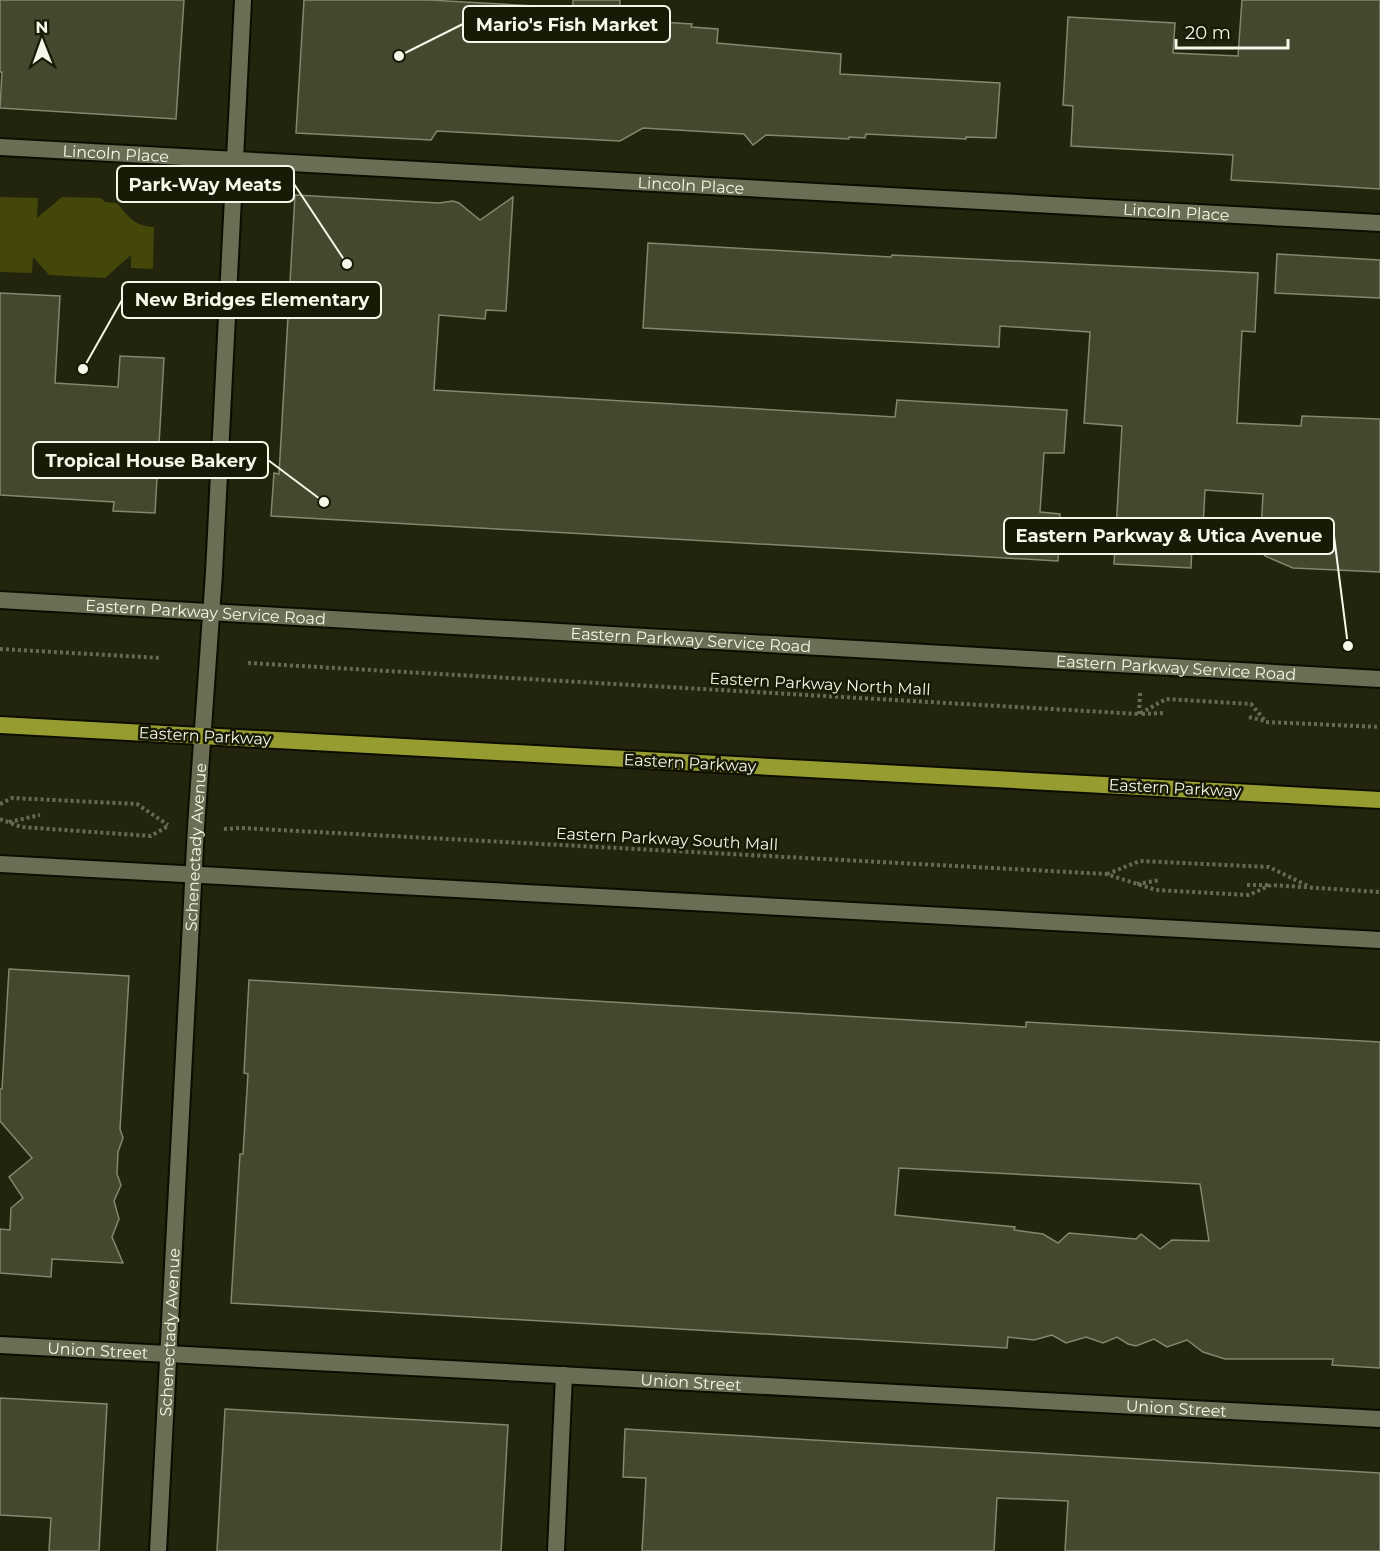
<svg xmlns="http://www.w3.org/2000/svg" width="1380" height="1551" viewBox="0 0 1380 1551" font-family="Montserrat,sans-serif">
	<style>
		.green { fill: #444709 }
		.building { fill: #45472f; stroke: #84876d; stroke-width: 1.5; fill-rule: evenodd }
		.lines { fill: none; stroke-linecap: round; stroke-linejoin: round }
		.service-casing { stroke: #0c0d00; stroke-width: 20 }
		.minor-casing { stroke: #0c0d00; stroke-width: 20 }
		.primary-casing { stroke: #0c0d00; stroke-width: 20 }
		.path { stroke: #676955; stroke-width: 4; stroke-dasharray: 3 3; stroke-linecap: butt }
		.service { stroke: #6b6e54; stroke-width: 16 }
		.minor { stroke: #6b6e54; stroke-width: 16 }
		.primary { stroke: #969c2f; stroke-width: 16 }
		.labels { text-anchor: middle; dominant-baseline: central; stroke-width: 5; stroke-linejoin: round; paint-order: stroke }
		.street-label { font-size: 16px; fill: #f5f7e8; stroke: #191a05 }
		.leader { fill: none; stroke: #f5f7e8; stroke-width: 2 }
		.callout-dot { fill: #f5f7e8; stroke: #191a05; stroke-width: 2 }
		.callout { fill: #191a05; stroke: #f5f7e8; stroke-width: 2 }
		.callout-label { font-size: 18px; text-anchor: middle; font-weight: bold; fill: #f5f7e8 }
	</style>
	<rect width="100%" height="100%" fill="#22240d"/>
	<path class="green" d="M0,197L38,198L37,218L62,197L101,198L105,202L117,203C129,217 134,226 154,227L153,269L131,268V255L105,278L49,275L33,257L32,273L0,272Z"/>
	<g class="building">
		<polygon points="0,0 184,0 176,119 0,108 2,72 0,72"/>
		<polygon points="304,0 429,0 573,8 573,0 620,0 619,17 628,17 628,20 692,24 691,27 718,29 717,43 841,54 840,74 1000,83 996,138 966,137 966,139 866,134 865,138 849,137 849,139 766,135 753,145 744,134 643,128 620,141 437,131 431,140 296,133"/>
		<polygon points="1242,0 1380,0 1380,189 1231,180 1233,155 1071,146 1073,106 1063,105 1068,17 1175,23 1173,53 1238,56"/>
		<polygon points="295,195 439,203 453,201 459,203 480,220 513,197 506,311 486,310 485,319 439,315 434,390 895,417 897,400 1067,410 1064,453 1044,453 1040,512 1060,514 1058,561 271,516 274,473 279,474"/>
		<polygon points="648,243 891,257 892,255 1258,273 1255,332 1242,331 1237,423 1301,426 1302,416 1380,419 1380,572 1293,568 1265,556 1260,549 1263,494 1205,490 1202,546 1192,545 1191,568 1114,564 1122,426 1084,423 1090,332 1000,326 999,347 643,328"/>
		<polygon points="1277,254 1380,260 1380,298 1275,293"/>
		<polygon points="0,293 60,296 55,383 118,387 120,356 164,358 155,513 113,511 114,502 0,495"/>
		<polygon points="9,969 129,976 120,1129 123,1138 118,1152 117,1174 121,1185 114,1201 119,1219 112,1237 123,1263 52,1259 51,1277 0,1273 0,1229 10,1230 11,1208 23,1198 9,1177 32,1158 0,1121 0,1089 2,1089"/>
		<path d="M249,980L1026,1027V1022L1380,1042V1368L1332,1365L1333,1359H1225L1203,1352L1187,1340L1167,1347L1154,1339L1136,1346L1128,1344L1117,1337L1103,1343L1086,1337L1066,1343L1052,1335L1034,1340L1008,1337L1007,1348L231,1303L240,1154H243L248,1074L244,1073ZM899,1168L1200,1184L1209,1241L1172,1240L1160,1249L1141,1234L1136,1239L1069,1233L1058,1243L1043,1234L1014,1230L1015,1227L895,1215Z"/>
		<polygon points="0,1398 107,1404 99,1551 49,1551 51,1518 0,1515"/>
		<polygon points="225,1409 508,1425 501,1551 217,1551"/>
		<polygon points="625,1429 1380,1473 1380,1551 1065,1551 1068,1501 997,1498 994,1551 642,1551 646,1478 623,1477"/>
	</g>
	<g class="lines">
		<g class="service-casing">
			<polyline id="service" points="556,1551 564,1375"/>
		</g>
		<g class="minor-casing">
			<g id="minor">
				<path id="s1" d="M0,147L1380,223"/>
				<path id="s2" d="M0,600L1380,679"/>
				<polyline points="0,864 1380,940"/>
				<path id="s3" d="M0,1345L1380,1419"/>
				<path id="s4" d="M158,1551L196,827L214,573L243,0"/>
			</g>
		</g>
		<g class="primary-casing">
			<polyline id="primary" points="0,725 1380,800"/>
		</g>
		<g class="path">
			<polyline points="0,649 161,658"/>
			<polyline points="248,663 1139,714 1166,699 1251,704 1266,722 1380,727"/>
			<polyline points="1140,693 1139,714 1165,713"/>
			<polyline points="1249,717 1265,721"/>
			<polyline points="0,804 12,798 137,804 168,825"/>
			<polyline points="0,819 21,827 151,836 168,826"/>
			<polyline points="9,822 40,815"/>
			<polyline points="224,829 241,828 1106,874 1156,890 1249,895 1271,885 1380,892"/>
			<polyline points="1107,874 1140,861 1269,867 1308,886"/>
			<polyline points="1137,884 1160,880"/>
			<polyline points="1247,885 1270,885"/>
		</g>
		<use href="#service" class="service"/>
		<use href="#minor" class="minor"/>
		<use href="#primary" class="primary"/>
	</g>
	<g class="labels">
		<g class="street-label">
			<text stroke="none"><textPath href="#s1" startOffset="116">Lincoln Place</textPath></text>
			<text stroke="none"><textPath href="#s1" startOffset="692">Lincoln Place</textPath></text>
			<text stroke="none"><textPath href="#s1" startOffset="1178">Lincoln Place</textPath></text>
			<text stroke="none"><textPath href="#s2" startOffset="206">Eastern Parkway Service Road</textPath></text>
			<text stroke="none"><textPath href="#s2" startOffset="692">Eastern Parkway Service Road</textPath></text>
			<text stroke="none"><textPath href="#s2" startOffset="1178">Eastern Parkway Service Road</textPath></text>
			<text transform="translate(820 684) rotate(3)">Eastern Parkway North Mall</text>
			<text transform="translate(205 736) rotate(3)">Eastern Parkway</text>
			<text transform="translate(690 763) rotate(3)">Eastern Parkway</text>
			<text transform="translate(1175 788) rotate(3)">Eastern Parkway</text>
			<text transform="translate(667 839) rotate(3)">Eastern Parkway South Mall</text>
			<text stroke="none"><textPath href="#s4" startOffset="705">Schenectady Avenue</textPath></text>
			<text stroke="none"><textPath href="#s4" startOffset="219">Schenectady Avenue</textPath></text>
			<text stroke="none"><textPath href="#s3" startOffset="98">Union Street</textPath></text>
			<text stroke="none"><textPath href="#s3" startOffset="692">Union Street</textPath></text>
			<text stroke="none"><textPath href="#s3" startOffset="1178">Union Street</textPath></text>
		</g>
	</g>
	<path class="leader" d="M399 56L463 24M347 264L294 184M83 369L122 300M324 502L268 460M1348 646L1334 536"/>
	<g class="callout-dot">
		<circle cx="399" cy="56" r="6"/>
		<circle cx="347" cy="264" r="6"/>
		<circle cx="83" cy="369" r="6"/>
		<circle cx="324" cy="502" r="6"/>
		<circle cx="1348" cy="646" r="6"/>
	</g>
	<g class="callout">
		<rect x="463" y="6" width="207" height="36" rx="6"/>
		<rect x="117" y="166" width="177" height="36" rx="6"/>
		<rect x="122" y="282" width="259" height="36" rx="6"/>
		<rect x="33" y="442" width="235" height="36" rx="6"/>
		<rect x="1004" y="518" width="330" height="36" rx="6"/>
	</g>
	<g class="callout-label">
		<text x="567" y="31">Mario's Fish Market</text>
		<text x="205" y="191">Park-Way Meats</text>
		<text x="252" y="306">New Bridges Elementary</text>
		<text x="151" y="467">Tropical House Bakery</text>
		<text x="1169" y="542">Eastern Parkway &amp; Utica Avenue</text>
	</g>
	<g transform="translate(42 42) rotate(359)" stroke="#191a05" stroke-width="4.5" paint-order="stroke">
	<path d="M0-4.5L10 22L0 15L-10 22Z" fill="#f5f7e8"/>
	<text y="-9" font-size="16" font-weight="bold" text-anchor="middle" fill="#f5f7e8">N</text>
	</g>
	<path d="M1176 39v9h112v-9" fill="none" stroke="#f5f7e8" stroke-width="3"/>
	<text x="1185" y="39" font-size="18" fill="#f5f7e8" stroke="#191a05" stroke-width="4.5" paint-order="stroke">20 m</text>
</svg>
